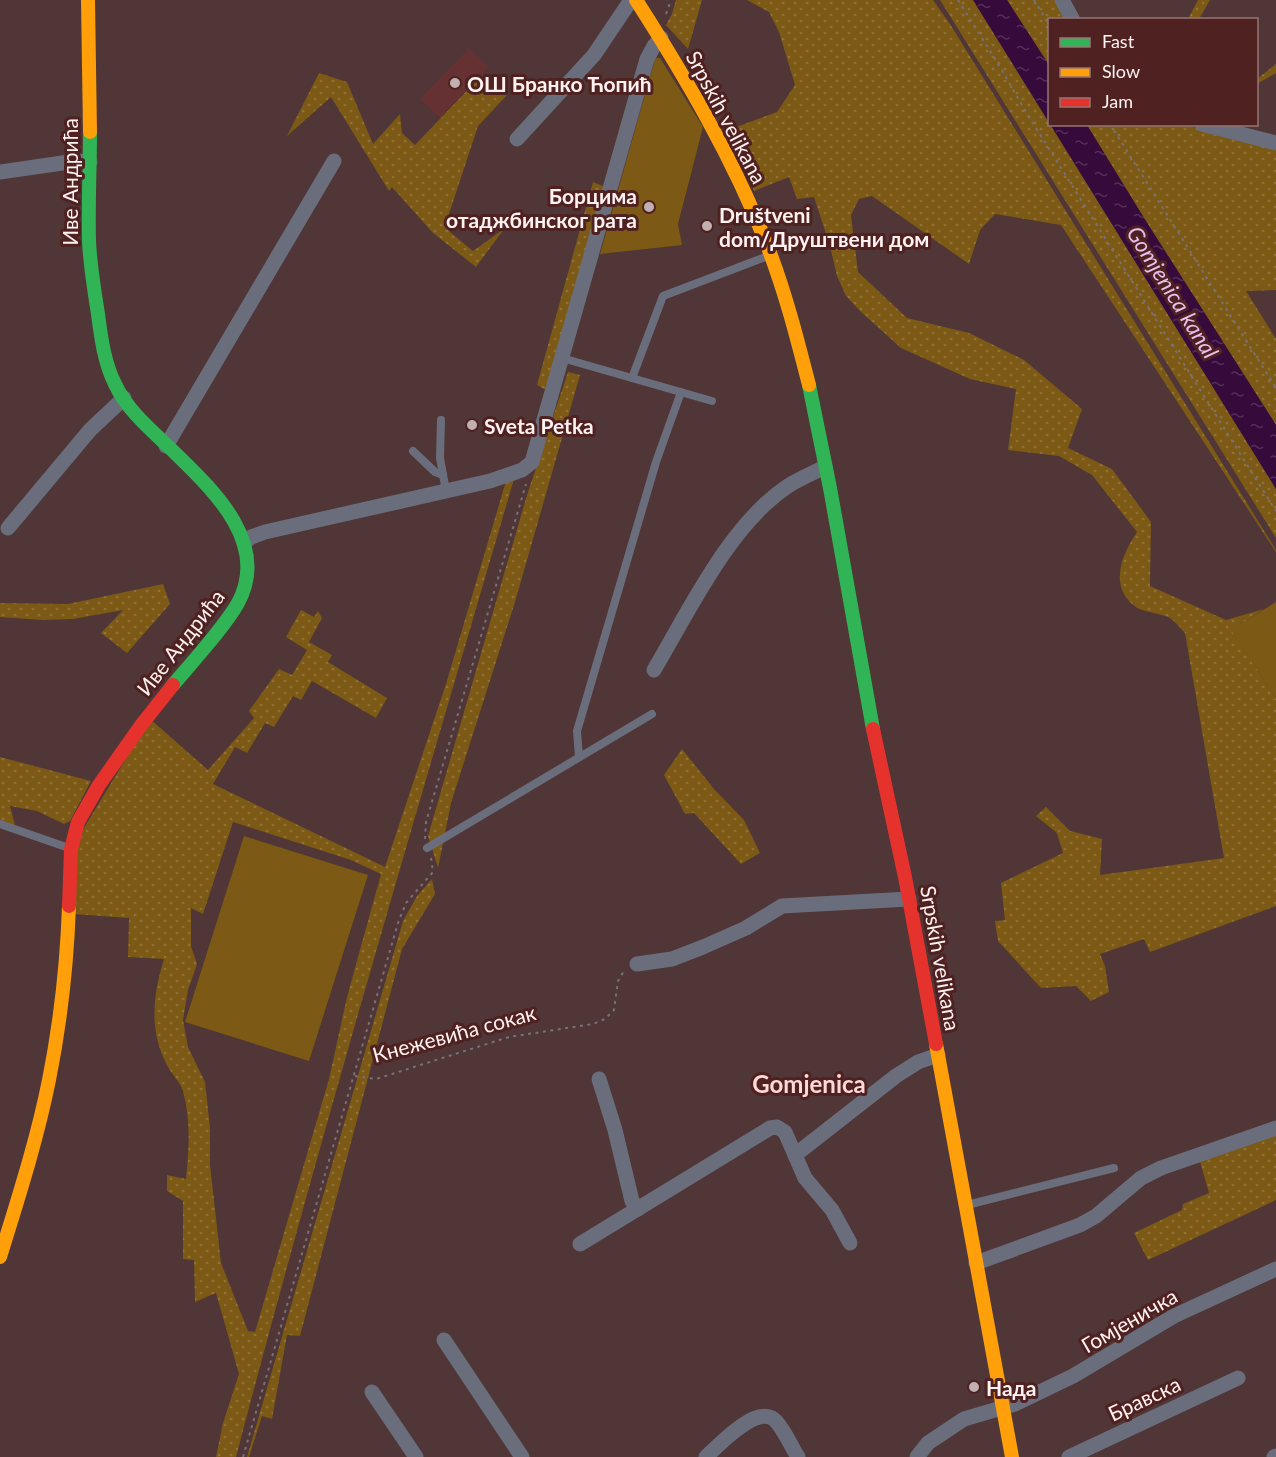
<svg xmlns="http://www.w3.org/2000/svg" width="1276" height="1457" viewBox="0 0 1276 1457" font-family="Lato,sans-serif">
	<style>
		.built { fill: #663132 }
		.grass { fill: url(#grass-dots); fill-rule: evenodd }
		.park { fill: #7c5914 }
		.water { fill: url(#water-ripples) }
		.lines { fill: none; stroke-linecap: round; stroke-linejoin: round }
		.path { stroke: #757279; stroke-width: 2; stroke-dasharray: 3 4.5; stroke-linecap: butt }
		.lane { stroke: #6a6e7c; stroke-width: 8 }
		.street { stroke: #6a6e7c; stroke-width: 15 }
		.fast { stroke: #30b455; stroke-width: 14 }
		.slow { stroke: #ff9f0a; stroke-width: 14 }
		.jam { stroke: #e5322d; stroke-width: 14 }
		.poi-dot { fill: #c2b0b0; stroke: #4f2121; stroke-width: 2 }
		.labels { text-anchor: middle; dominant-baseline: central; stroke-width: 6; stroke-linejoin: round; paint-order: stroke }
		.poi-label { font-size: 21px; font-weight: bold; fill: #fff2f1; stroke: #4f2121; text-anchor: start }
		.street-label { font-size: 21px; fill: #fff2f1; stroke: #4f2121 }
		.water-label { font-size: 22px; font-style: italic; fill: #e8c0f0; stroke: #4f2121 }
		.quarter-label { font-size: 24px; font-weight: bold; fill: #ffd9d7; stroke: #4f2121 }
	</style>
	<defs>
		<pattern id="grass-dots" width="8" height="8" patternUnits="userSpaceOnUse" patternTransform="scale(1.5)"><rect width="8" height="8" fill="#7c5914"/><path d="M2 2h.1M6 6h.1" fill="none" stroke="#907137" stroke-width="1.8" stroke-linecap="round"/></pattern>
		<pattern id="water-ripples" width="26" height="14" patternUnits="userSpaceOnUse" patternTransform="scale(1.5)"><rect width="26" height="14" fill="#360b3b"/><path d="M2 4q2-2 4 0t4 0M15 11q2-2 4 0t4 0" fill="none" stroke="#542f58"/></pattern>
	</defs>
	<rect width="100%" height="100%" fill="#503636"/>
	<polygon class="built" points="469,48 489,67 440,118 420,99"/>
	<g class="grass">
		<polygon points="676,0 702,0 688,49 666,25 672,14"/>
		<path d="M747,0H933L950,24L1276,550V552L1061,225L995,214L980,230L969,264L872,196L859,199L851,215L858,272L907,318L969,333L1024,360L1082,409L1068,448L1112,469L1151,522L1150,586L1226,620L1264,609L1232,630L1276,699V906L1150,952L1144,939L1100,954L1105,966L1109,992L1091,1001L1076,986L1041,988L998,941L995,921L1005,920L1001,883L1063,853L1057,833L1036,816L1046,807L1070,831L1102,839L1100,875L1224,858L1185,633C1180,628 1174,620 1168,617C1156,612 1142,613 1132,604C1109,583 1123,553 1137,532L1092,475L1059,456L1008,450L1016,389L970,379L901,348L860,311L846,296L837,276L830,246L814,197L797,199L789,177L754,191L731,129L777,112L795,85L779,32L769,12Z"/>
		<polygon points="940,0 973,0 1276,489 1276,538"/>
		<polygon points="1007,0 1056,0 1068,19 1050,20 1049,65"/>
		<polygon points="1198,0 1210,0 1199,19 1188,19"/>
		<polygon points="1276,64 1276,73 1257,84 1257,79"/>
		<polygon points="319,73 347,82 373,144 400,114 402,133 415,145 482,75 507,95 478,126 447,220 450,232 473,251 504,229 476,267 433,233 392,187 389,191 331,97 287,136"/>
		<polygon points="1087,125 1188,125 1215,134 1276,148 1276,290 1246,291 1276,339 1276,425 1144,218"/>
		<polygon points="593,182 605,187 546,390 537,385"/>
		<polygon points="568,372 580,375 515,602 451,803 438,868 428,836 527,495"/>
		<path d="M514,479C419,804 322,1129 236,1457H216L223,1423L239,1374L216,1293L195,1302L194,1260L183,1259V1201L167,1191V1175L186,1179C189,1149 191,1120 183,1091C180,1081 170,1073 166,1063C149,1030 153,994 164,959L128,957L129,918L74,914L76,841L150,719L208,770L254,718L249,711L279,669L292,675L307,650L286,637L301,610L314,617L318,611L322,618L309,642L332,655L328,662L387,698L376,718L312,681L301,700L293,696L274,727L265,723L247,753L235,747L213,784L385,867L446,684L506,481ZM233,822L351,860L381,874L347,997L329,1079L255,1332L248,1331L221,1263L210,1165V1128L205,1082L188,1047L183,1020L188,990L197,964L191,946V908L203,914Z"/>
		<polygon points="163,584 170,604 127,653 101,633 123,610 73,619 43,620 0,617 0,603 68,604"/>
		<polygon points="682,749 714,789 744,820 760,853 741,864 694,813 685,814 664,775"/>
		<polygon points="0,757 91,781 70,821 64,824 37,811 10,806 15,825 0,827"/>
		<polygon points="432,879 435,894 402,949 300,1336 287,1335 272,1419 262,1416 249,1457 247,1457 403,921 417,896"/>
		<polygon points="1276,1132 1276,1200 1148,1260 1134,1233 1182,1210 1183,1204 1209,1193 1199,1158"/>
	</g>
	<g class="park">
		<polygon points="657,58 660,58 703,127 678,224 682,245 600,254 655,59"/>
		<polygon points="1276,602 1276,699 1231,630"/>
		<polygon points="244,836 368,875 309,1061 185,1022"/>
	</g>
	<g class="water">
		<polygon points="973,0 1007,0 1049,65 1050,124"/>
		<polygon points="1050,124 1087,125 1144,218 1276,425 1276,489"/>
	</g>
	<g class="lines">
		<g class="path">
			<polyline points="958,0 997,62 1026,112 1276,511"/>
			<polyline points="1034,0 1050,26"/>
			<polyline points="666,14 671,0"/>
			<polyline points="1110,124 1276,388"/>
			<polyline points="425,839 426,822 526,484"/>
			<polyline points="355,1076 376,1079 509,1037 593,1024 605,1019 614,1010 618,981 624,971"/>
			<polyline points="243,1457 398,923 406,903 433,872 431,858"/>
		</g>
		<g class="lane">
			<polyline points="562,358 712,401"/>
			<polyline points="632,378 663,296 768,256"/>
			<polyline points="441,420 440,458 446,491"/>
			<polyline points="413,451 435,472 443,475"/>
			<polyline points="579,757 577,731 656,462 681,392"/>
			<polyline points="0,824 69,848"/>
			<polyline points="427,848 652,714"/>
			<polyline points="967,1205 1114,1168"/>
		</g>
		<g class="street">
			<polyline points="1062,0 1073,20"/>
			<polyline points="1202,124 1276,143"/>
			<polyline points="517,139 594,55 631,0"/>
			<polyline points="0,172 76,161 90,162"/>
			<polyline points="166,446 334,161"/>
			<polyline points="8,528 90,430 124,398"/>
			<polyline points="244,543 251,537 265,532 490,481 522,470 532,462 647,59 654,46 661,38"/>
			<path d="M654,670C689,611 730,524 788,486C799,479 813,473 825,467"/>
			<polyline points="637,964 672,959 703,947 746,928 782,906 909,899"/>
			<polyline points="599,1079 615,1130 632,1201 638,1209"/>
			<polyline points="795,1155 805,1178 832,1210 850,1243"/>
			<polyline points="580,1244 770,1128 777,1127 785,1132 795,1155 896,1076 918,1062 938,1055"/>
			<polyline points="976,1263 1080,1225 1096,1216 1141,1178 1161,1168 1276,1128"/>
			<polyline points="444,1340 522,1457"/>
			<polyline points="372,1392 416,1457"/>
			<path d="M706,1457C719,1445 753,1408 772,1418C781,1423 792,1448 798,1457"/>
			<polyline points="917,1457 928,1443 964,1419 1015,1404 1073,1376 1174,1316 1276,1269"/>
			<polyline points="1069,1457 1238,1378"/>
			<polyline points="1274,1457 1276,1456"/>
		</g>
		<g class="fast">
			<path d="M90,132C90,168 88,205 89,241C90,265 94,289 98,314C101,337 104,362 115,384C127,410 151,430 171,449C211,488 271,542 238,603C223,629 193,661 173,685"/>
			<polyline points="809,385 830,488 873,729"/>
		</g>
		<g class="slow">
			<polyline points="88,0 90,132"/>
			<path d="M636,0C686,78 733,158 767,245C785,291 797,338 809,385"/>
			<polyline points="936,1044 1012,1457"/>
			<path d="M0,1257C18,1199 37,1140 49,1080C60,1025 67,962 69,906"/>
		</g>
		<g class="jam">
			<polyline points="873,729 905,877 936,1044"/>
			<polyline points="69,906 71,849 78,822 99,785 142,724 173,685"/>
		</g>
	</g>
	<g class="poi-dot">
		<circle cx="455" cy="83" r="6"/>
		<circle cx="649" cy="207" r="6"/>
		<circle cx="707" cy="226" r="6"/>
		<circle cx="472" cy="425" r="6"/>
		<circle cx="974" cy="1387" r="6"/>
	</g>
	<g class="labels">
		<g class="poi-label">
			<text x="467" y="83">ОШ Бранко Ћопић</text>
			<text x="637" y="195" text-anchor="end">Борцима<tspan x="637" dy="24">отаджбинског рата</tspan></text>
			<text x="719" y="214">Društveni<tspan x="719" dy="24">dom/Друштвени дом</tspan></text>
			<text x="484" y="425">Sveta Petka</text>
			<text x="986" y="1387">Нада</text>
		</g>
		<g class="street-label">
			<text transform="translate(727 117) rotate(62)">Srpskih velikana</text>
			<text transform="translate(69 182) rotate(-90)">Иве Андрића</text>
			<text transform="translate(180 642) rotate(-52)">Иве Андрића</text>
			<text transform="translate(941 958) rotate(80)">Srpskih velikana</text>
			<text transform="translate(454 1033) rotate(-15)">Кнежевића сокак</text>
			<text transform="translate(1129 1320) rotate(-30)">Гомјеничка</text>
			<text transform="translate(1144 1398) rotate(-25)">Бравска</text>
		</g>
		<g class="water-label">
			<text transform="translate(1173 292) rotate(58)">Gomjenica kanal</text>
		</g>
		<g class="quarter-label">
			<text x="809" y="1083">Gomjenica</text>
		</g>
	</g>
	<rect x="1048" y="18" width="210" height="108" fill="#4f2121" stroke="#957574" stroke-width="1.5"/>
	<rect x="1060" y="38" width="30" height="9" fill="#30b455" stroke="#957574" stroke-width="1.5"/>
	<text x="1102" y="48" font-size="18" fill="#fff2f1">Fast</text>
	<rect x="1060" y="68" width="30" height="9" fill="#ff9f0a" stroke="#957574" stroke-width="1.5"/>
	<text x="1102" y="78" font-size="18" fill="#fff2f1">Slow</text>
	<rect x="1060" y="98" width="30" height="9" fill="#e5322d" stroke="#957574" stroke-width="1.5"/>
	<text x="1102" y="108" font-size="18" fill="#fff2f1">Jam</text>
</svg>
